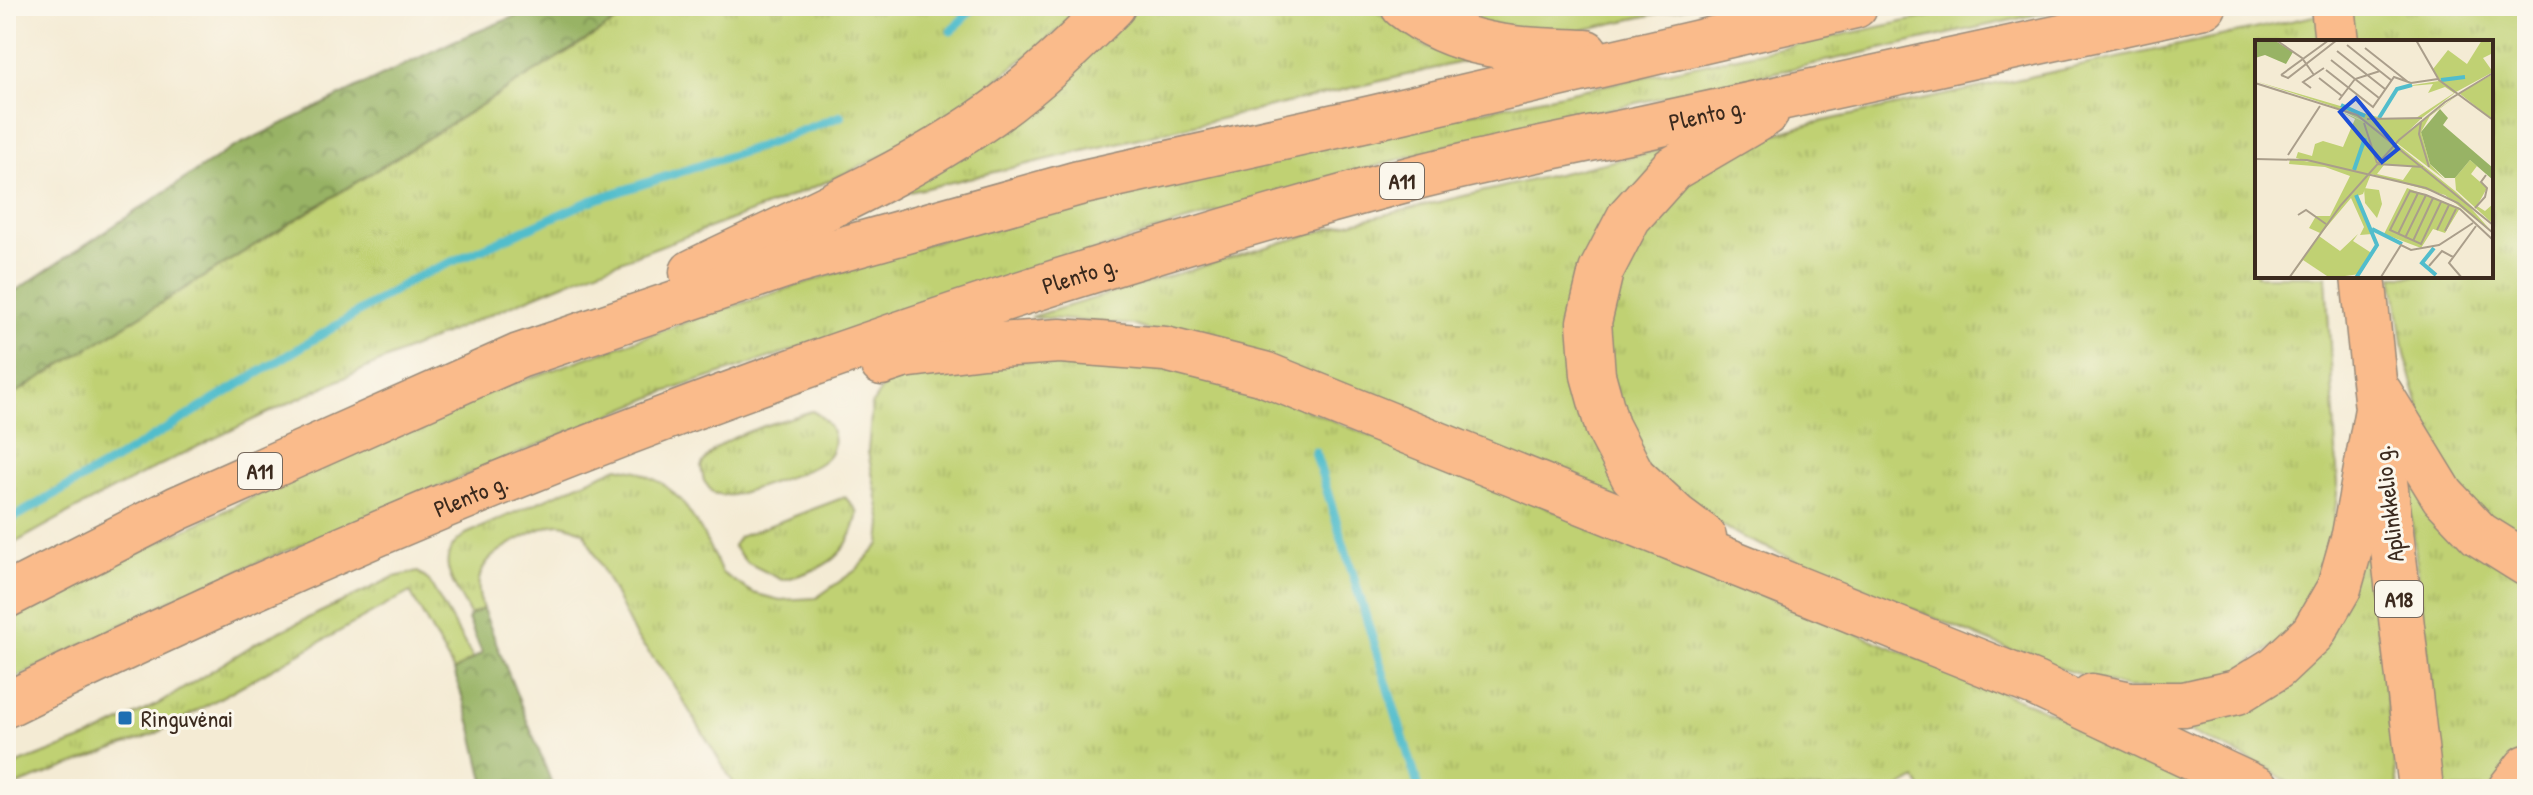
<svg xmlns="http://www.w3.org/2000/svg" width="2533" height="795" viewBox="0 0 2533 795" font-family="'Patrick Hand',sans-serif">
	<style>
		.grass { fill: url(#grass-tufts); stroke: #7e7e48; stroke-width: 2 }
		.forest { fill: url(#forest-crowns); stroke: #6a6e42; stroke-width: 2 }
		.lines { fill: none; stroke-linecap: round; stroke-linejoin: round }
		.stream { stroke: #51bdcc; stroke-width: 9 }
		.highway-casing { stroke: #988a79; stroke-width: 47 }
		.highway { stroke: #fabb8b; stroke-width: 44 }
		.poi-dot { fill: #1f6fb2; stroke: #fbf7ec; stroke-width: 3 }
		.labels { text-anchor: middle; dominant-baseline: central; stroke-width: 6; stroke-linejoin: round; paint-order: stroke }
		.shield { fill: #fbf7ec; stroke: #75685c; stroke-width: 2 }
		.shield-label { font-size: 22px; font-weight: bold; fill: #3b2a1e }
		.street-label { font-size: 24px; fill: #3b2a1e; stroke: #fbf7ec }
		.poi-label { font-size: 24px; fill: #3b2a1e; stroke: #fbf7ec; text-anchor: start }
		.inset-river { fill: none; stroke: #51bdcc; stroke-width: 4 }
		.inset-road { fill: none; stroke: #aa9e8b; stroke-width: 2 }
		.view { fill: #1d4ed8; fill-opacity: 0.15; stroke: #1d4ed8; stroke-width: 4 }
		.inset-edge { fill: none; stroke: #3b2a1e; stroke-width: 4 }
	</style>
	<defs>
		<pattern id="grass-tufts" width="24" height="20" patternUnits="userSpaceOnUse" patternTransform="scale(2)"><rect width="24" height="20" fill="#c0d173"/><path d="M3 7l-1-3M5 7V3M7 7l1-3M15 17l-1-3M17 17v-4M19 17l1-3" fill="none" stroke="#a6b463"/></pattern>
		<pattern id="forest-crowns" width="20" height="18" patternUnits="userSpaceOnUse" patternTransform="scale(2)"><rect width="20" height="18" fill="#98b365"/><path d="M2 6a3 3 0 1 1 6 0M12 15a3 3 0 1 1 6 0" fill="none" stroke="#7d9253"/></pattern>
	</defs>
	<rect width="100%" height="100%" fill="#fbf7ec"/>
	<filter id="ink" filterUnits="userSpaceOnUse"><feTurbulence type="fractalNoise" baseFrequency=".0125" numOctaves="2"/><feDisplacementMap in="SourceGraphic" scale="16" xChannelSelector="R" yChannelSelector="G"/><feConvolveMatrix kernelMatrix="1 2 1 2 8 2 1 2 1" color-interpolation-filters="sRGB"/></filter>
	<filter id="wash" filterUnits="userSpaceOnUse"><feTurbulence type="fractalNoise" baseFrequency=".006" numOctaves="4" result="noise"/><feDisplacementMap in="SourceGraphic" scale="32" xChannelSelector="R" yChannelSelector="G"/><feGaussianBlur stdDeviation="1.8" result="paint"/><feColorMatrix in="noise" values="0 0 0 0 0 0 0 0 0 0 0 0 0 0 0 0 0 1.4 0 .05"/><feComposite in="paint" operator="in"/></filter>
	<g filter="url(#wash)">
		<rect width="100%" height="100%" fill="#f4ebd4"/>
		<g class="grass">
			<path d="M641,6H1088C1018,63 951,122 870,162C770,210 665,241 563,284C374,362 184,446 6,548V399Z"/>
			<polygon points="1131,6 1369,6 1424,45 1466,61 858,204"/>
			<polygon points="1431,6 1692,6 1578,31 1473,28"/>
			<polygon points="1978,6 2075,6 1460,142 1173,225 665,392 185,593 6,683 6,618 55,592 418,418 706,315 907,250 1100,192"/>
			<polygon points="2361,6 2527,6 2527,548 2473,514 2424,425 2405,354 2393,276 2491,276 2491,42 2257,42 2257,276 2326,276 2338,485 2331,548 2316,592 2280,642 2234,673 2190,686 2127,688 2039,662 1744,538 1675,498 1645,467 1601,360 1608,281 1658,197 1726,148 1814,123"/>
			<polygon points="1676,146 1577,299 1637,507 1133,325 1031,317 1345,224"/>
			<path d="M948,359L1194,364L2136,747L2222,789H1922L1916,779L1898,789H737L668,676L636,637L584,532C577,529 568,524 560,524C544,524 499,548 488,561C476,575 477,593 483,609L470,615C455,584 430,558 466,534L618,467L637,471L662,483L682,501L701,530L722,573L753,593L780,600L816,598L856,570L880,544L882,523L868,452L872,404L885,384Z"/>
			<path d="M812,411C836,423 843,450 817,465C803,473 749,491 732,495C726,496 720,494 713,493L704,481L701,467C713,435 781,422 812,411Z"/>
			<polygon points="2406,474 2527,579 2527,743 2491,789 2444,789"/>
			<path d="M845,497L858,512C849,558 825,569 782,580L746,562L733,546L739,537Z"/>
			<polygon points="2368,550 2398,789 2297,789 2267,768 2171,722 2219,715"/>
			<polygon points="418,572 429,581 473,658 454,671 410,592 155,734 6,789 6,768 90,737 160,703 258,642 394,577"/>
		</g>
		<g class="forest">
			<polygon points="541,6 641,6 6,399 6,297 230,149 454,41"/>
			<polygon points="483,609 554,789 486,789 472,728 454,671 482,653 468,619 470,615"/>
		</g>
		<g class="lines">
			<g class="stream">
				<polyline points="951,31 975,6"/>
				<polyline points="1315,452 1419,789"/>
				<polyline points="6,522 120,457 413,279 590,201 761,146 841,116"/>
			</g>
		</g>
	</g>
	<g filter="url(#ink)">
		<g class="lines">
			<g class="highway-casing">
				<g id="highway">
					<path d="M1403,6C1457,49 1520,50 1586,52"/>
					<polyline points="2333,6 2337,42"/>
					<path d="M692,272C792,223 899,179 990,115C1035,83 1074,45 1113,6"/>
					<polyline points="882,363 903,356 983,346 1060,341 1165,349 1264,374 2035,684 2258,789"/>
					<polyline points="2380,393 2443,496 2479,534 2527,564"/>
					<polyline points="2382,455 2421,789"/>
					<polyline points="1704,537 1677,517 1633,476 1607,426 1593,375 1589,322 1601,271 1629,217 1672,169 1766,114"/>
					<polyline points="6,596 178,508 519,356 796,262 1079,183 1372,118 1855,6"/>
					<polyline points="2092,696 2131,704 2184,704 2237,692 2276,668 2313,633 2339,588 2354,535 2377,409 2363,276"/>
					<path id="s1" d="M6,705C86,665 167,628 248,591C620,423 1003,288 1398,182C1487,158 1580,142 1670,122C1848,83 2026,45 2204,6"/>
					<polyline points="2510,789 2527,767"/>
				</g>
			</g>
			<use href="#highway" class="highway"/>
		</g>
	</g>
	<rect class="poi-dot" x="117" y="710" width="16" height="16" rx="4"/>
	<g class="labels">
		<g class="shield">
			<rect x="1380" y="163" width="44" height="36" rx="6"/>
			<rect x="238" y="453" width="44" height="36" rx="6"/>
			<rect x="2375" y="581" width="48" height="36" rx="6"/>
		</g>
		<g class="shield-label">
			<text x="1402" y="181">A11</text>
			<text x="260" y="471">A11</text>
			<text x="2399" y="599">A18</text>
		</g>
		<g class="street-label">
			<text stroke="none"><textPath href="#s1" startOffset="1806">Plento g.</textPath></text>
			<text stroke="none"><textPath href="#s1" startOffset="1158">Plento g.</textPath></text>
			<text stroke="none"><textPath href="#s1" startOffset="510">Plento g.</textPath></text>
			<text transform="translate(2388 504) rotate(-97)">Aplinkkelio g.</text>
		</g>
		<g class="poi-label">
			<text x="141" y="718">Ringuvėnai</text>
		</g>
	</g>
	<g transform="translate(2255 40)">
		<rect width="238" height="238" fill="#f4ebd4"/>
		<path d="M227,0L238,3V13L228,18L238,32L201,52L168,77L144,100L165,82L203,55L175,76L166,92L175,124L189,139L118,85L200,151L238,186L214,166L238,193L190,155L116,134L108,154L102,156L117,194L105,195L109,187L96,158L64,196L85,211L103,194L98,201L118,214L105,234L75,238L48,220L35,238L65,193L54,188L61,176H75L95,136L70,127L34,124L35,119L56,122L41,118L43,112L57,116L60,104L68,101L88,107L100,79L83,70L112,83L77,66L0,41L126,78H161L199,53L190,47L173,53L178,44L145,47L184,41L178,29L193,10L212,24ZM129,125H152L157,127L148,140L122,134ZM238,34V80L204,53ZM215,120L222,126L216,134L232,148L222,166L230,171L238,164V184L201,150L200,138Z" fill="#c0d173" fill-rule="evenodd"/>
		<path d="M0,0H19L38,12L31,24L10,15L0,18ZM185,69L193,78L188,85L238,128V140L215,120L200,138H190L175,124L166,92Z" fill="#98b365"/>
		<path d="M109,148L124,150L127,164L122,178L110,163Z" fill="#c0d173"/>
		<path d="M152,148L205,168L190,193L178,189L166,208L129,194Z" fill="#c0d173"/>
		<path class="inset-river" d="M186,40L210,37M86,65L110,76M124,78L142,49L157,45M99,130L110,98M117,189L147,204M179,208L167,223L181,235M101,238L122,205L101,155"/>
		<path class="inset-road" d="M21,0L47,18L59,35M161,0L184,40L238,80M92,5L136,40M110,8L153,42M82,11L130,49M76,20L124,58M71,30L118,67L139,37L156,43L183,39M26,35L33,38L82,0M26,35L74,0M64,38L87,56M0,43L102,75L238,185M56,48L48,42L69,28M84,60L100,39L125,31M112,79L167,78M166,82L164,94L174,127M109,83L122,123M33,115L65,66M0,119L52,120L171,148L203,163L238,193M122,124L168,127M186,162L166,204L135,190L155,151L171,155L205,169L238,200M220,168L230,157L232,148L226,142L231,135M43,175L51,170L71,184M182,190L194,165M190,191L201,169M143,194L163,153M150,198L171,155M158,201L178,158M174,226L187,211L198,217M126,237L146,205L156,210L184,205L218,183M34,238L86,165L144,100L190,62L238,33M207,238L194,223L221,186"/>
		<path class="view" d="M101,58L143,109L127,122L85,72Z"/>
		<rect width="238" height="238" class="inset-edge"/>
	</g>
	<rect width="2533" height="795" fill="none" stroke="#fbf7ec" stroke-width="32"/>
</svg>
